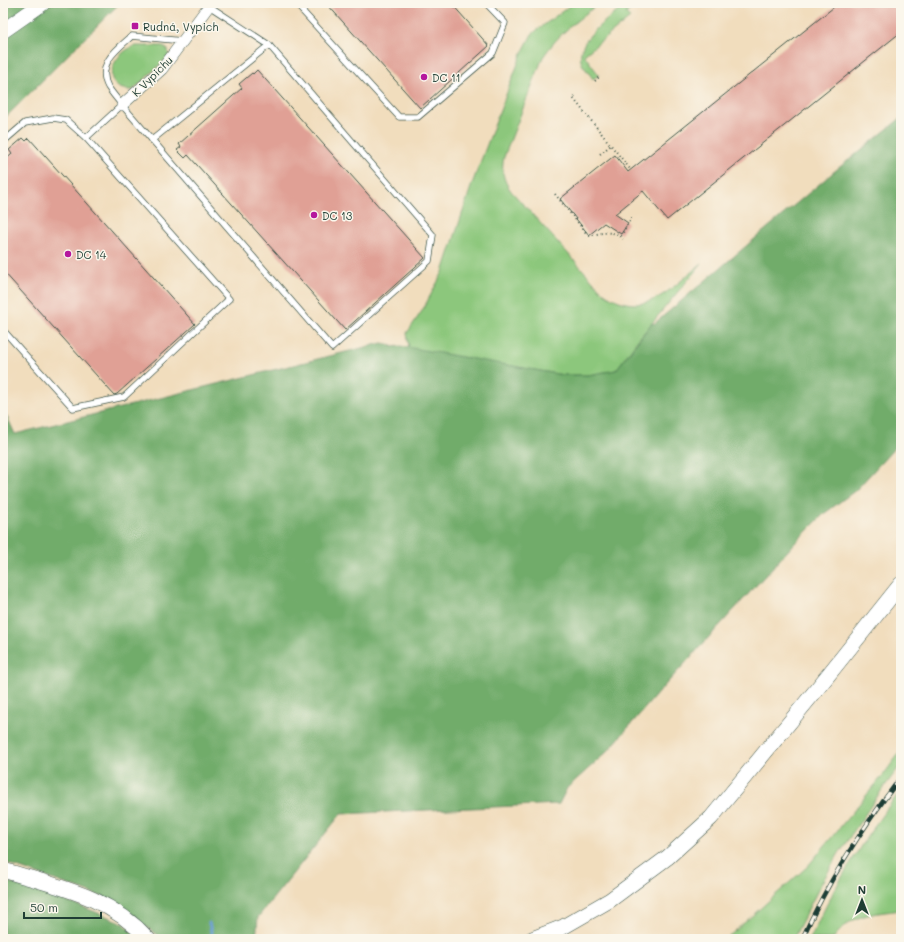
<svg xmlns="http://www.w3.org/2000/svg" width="904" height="942" viewBox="0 0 904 942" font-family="Mali,sans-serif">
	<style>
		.green { fill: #8cc77b; stroke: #568258 }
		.forest { fill: #71ac6b; stroke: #487450 }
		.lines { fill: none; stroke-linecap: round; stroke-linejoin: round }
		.stream { stroke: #699cd4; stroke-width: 3 }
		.building { fill: #e0a095 }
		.lane-casing { stroke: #3e5549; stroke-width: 7 }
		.street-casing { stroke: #3e5549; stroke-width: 12 }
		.secondary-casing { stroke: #3e5549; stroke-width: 16 }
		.path { stroke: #3e5549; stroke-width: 2; stroke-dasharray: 1 3; stroke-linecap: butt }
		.lane { stroke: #fff; stroke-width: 5.5 }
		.street { stroke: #fff; stroke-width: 11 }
		.secondary { stroke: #fff; stroke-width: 15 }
		.rail-casing { stroke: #1f3d34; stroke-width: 4.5 }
		.rail { stroke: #fbf7ec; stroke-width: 3; stroke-dasharray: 9; stroke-linecap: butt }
		.poi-dot { fill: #b5179e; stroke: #fbf7ec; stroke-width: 1.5 }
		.labels { text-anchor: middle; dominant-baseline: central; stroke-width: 3; stroke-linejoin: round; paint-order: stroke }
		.poi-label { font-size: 11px; fill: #1f3d34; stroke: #fbf7ec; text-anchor: start }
		.street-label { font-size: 11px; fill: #1f3d34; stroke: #fbf7ec }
	</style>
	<rect width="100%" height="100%" fill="#fbf7ec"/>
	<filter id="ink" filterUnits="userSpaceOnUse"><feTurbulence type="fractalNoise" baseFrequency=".025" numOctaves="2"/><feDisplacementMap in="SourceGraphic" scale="8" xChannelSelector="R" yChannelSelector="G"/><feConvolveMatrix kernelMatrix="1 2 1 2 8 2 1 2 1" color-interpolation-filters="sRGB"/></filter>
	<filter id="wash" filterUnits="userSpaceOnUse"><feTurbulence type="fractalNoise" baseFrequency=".012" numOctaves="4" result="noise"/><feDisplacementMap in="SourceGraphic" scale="16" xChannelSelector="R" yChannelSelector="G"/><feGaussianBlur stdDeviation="0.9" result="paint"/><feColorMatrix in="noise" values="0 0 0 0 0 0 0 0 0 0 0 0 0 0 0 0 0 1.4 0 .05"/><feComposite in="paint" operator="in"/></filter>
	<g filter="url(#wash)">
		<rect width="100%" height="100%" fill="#f1ddbd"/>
		<g class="green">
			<path d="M573,3H599C577,21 559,33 543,57L504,157C501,170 503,180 511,191L604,293C645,321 670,289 702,263L637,341L616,370L588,375H563L409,348L407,333L422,311L443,272L472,184L522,53L532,34Z"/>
			<path d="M629,3H641L638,5L641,9L639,10L636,6L626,13L630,18L584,55L599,75L593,79C590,74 585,69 582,64C572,40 614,15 629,3Z"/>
			<path d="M135,46H163L168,50L169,56L133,90C98,91 111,53 135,46Z"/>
			<polygon points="901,751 901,765 881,791 839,853 820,886 793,939 726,939 808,866 884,774"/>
			<path d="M901,790V910C873,914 851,913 833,939H810C834,886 865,836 901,790Z"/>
		</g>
		<g class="forest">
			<polygon points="3,3 120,3 3,120"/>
			<polygon points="901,118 901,441 856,490 825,513 794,544 657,694 608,751 567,788 559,804 341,814 258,917 256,939 161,939 158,935 103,897 3,862 3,408 15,434 382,343 392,345 391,347 401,346 563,375 588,375 616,370 651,324 655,323 836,170"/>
			<polygon points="3,880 83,907 123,923 140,939 24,939 3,937"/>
		</g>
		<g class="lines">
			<polyline class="stream" points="209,923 213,939"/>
		</g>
		<g id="blocks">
			<g class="building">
				<polygon points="326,3 451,3 489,46 420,108"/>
				<polygon points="839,3 901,3 901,32 667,220 643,191 615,214 628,223 621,234 604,223 589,235 560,199 615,155 628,172"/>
				<polygon points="257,70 425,258 345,330 188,155 185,158 177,150 181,147 179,144 242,88 239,84 252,73 253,74"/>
				<polygon points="23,138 26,141 29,138 195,324 117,394 114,395 3,271 3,162 12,154 9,150"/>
			</g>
		</g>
	</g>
	<g filter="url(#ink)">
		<use href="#blocks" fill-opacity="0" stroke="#3e5549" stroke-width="1"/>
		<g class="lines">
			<g class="lane-casing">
				<g id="lane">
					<polyline points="295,3 399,117 418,117 493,53 505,23 486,3"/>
					<path d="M183,41L132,36C117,49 96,64 108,87C112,93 117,99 122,105L332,348L429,261L433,235L269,45L209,6"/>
					<polyline points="86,138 122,105"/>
					<polyline points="152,140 269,45"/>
					<polyline points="3,142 25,123 53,118 66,120 86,138 229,299 124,397 73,408 3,330"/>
				</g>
			</g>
			<g class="street-casing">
				<polyline id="street" points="122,105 162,69 211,3"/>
			</g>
			<g class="secondary-casing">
				<g id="secondary">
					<polyline points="3,31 43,3"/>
					<path d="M3,870C58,887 108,895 148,939"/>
					<polyline points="532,939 563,927 610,900 668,857 711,818 817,689 901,584"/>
				</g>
			</g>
			<g class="path">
				<polyline points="595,81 600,76"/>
				<polyline points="575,96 573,98 630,169"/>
				<polyline points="600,154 611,145"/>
				<polyline points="555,194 587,234"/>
				<path d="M589,236C600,233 615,229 623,239"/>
				<polyline points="621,236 632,216"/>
			</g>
			<use href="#lane" class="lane"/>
			<use href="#street" class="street"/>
			<use href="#secondary" class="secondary"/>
			<g class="rail-casing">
				<path id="rail" d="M802,939C828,881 862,828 901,777"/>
			</g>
			<use href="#rail" class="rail"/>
		</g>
	</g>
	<g class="poi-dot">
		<rect x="131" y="22" width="8" height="8" rx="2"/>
		<circle cx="424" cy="77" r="4"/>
		<circle cx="314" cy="215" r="4"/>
		<circle cx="68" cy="254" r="4"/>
	</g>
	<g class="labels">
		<g class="poi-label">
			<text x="143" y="26">Rudná, Vypich</text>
			<text x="432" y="77">DC 11</text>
			<text x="322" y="215">DC 13</text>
			<text x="76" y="254">DC 14</text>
		</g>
		<g class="street-label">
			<text transform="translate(152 76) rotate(-45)">K Vypichu</text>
		</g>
	</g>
	<rect width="904" height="942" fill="none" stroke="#fbf7ec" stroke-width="16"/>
	<g transform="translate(862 900)" stroke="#fbf7ec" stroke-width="3" paint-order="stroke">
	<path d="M0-3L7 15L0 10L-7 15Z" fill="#1f3d34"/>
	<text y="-6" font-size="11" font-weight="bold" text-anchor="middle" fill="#1f3d34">N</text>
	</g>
	<path d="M24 912v6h77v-6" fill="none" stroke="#1f3d34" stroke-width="2"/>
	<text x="30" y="912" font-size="12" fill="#1f3d34" stroke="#fbf7ec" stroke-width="3" paint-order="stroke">50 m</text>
</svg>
